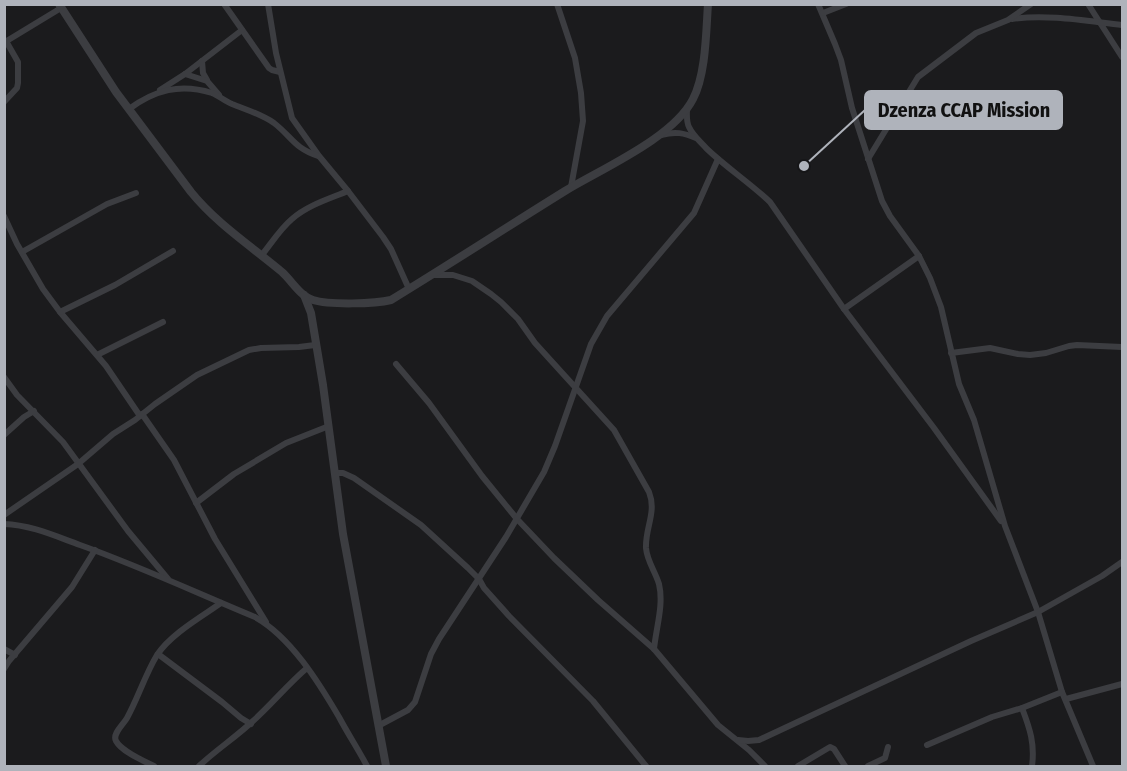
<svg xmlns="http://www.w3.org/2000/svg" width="1127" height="771" viewBox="0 0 1127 771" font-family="'Fira Sans Condensed',sans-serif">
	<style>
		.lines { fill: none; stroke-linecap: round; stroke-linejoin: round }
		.minor { stroke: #3c3d41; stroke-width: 6 }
		.tertiary { stroke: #3c3d41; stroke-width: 8 }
		.leader { fill: none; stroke: #afb3bb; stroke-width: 2 }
		.callout-dot { fill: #afb3bb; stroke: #161618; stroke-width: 2 }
		.callout { fill: #afb3bb; stroke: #afb3bb; stroke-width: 2 }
		.callout-label { font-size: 20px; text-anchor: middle; font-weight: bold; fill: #111 }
	</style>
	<rect width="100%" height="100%" fill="#1b1b1d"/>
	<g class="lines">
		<g class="minor">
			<polyline points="224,4 269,68 272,70 280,72"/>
			<polyline points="268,4 276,53 292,118 319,156 348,191 383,237 391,249 409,289"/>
			<polyline points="557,4 575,58 581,93 583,121 571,187"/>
			<polyline points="818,4 835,44 841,60 852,108 882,201 890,216 919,256 930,278 941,307 959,384 974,420 1005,526 1038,612 1062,692 1093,766"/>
			<polyline points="1088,4 1122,57"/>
			<polyline points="823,13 846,4"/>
			<path d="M1012,19C1048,14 1086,21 1122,25"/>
			<polyline points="5,42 61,8"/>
			<polyline points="202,61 203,73 207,80"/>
			<polyline points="185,74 207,81 219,95"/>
			<polyline points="160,90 185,74 242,30"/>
			<polyline points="4,102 17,88 18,83 18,62 6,41"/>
			<path d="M687,108C687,115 686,121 689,127C693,136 701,142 707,149C727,168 750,183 770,202L844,309L934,428L1001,521"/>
			<path d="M129,109C155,90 180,83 212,93C219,96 225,101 232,104C247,110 261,114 274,123C292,137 294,148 318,156"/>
			<path d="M662,135C675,131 684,133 696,138"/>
			<polyline points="868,159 918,77 976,33 1008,20 1031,4"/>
			<polyline points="4,216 17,244 43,289 60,312 106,366 140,416"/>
			<polyline points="22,252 107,204 136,193"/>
			<path d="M261,256C271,244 280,229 292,219C308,205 329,199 348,191"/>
			<path d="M433,275H453L472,281L491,294L501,302L518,319L535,343L614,430L649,492C657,512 645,528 646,548C647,561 655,571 659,584C664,605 656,628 654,649"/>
			<polyline points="844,309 919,256"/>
			<polyline points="60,312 115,285 173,251"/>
			<polyline points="951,353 990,348 1018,354 1030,355 1046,353 1069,346 1077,345 1122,347"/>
			<polyline points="97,355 163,322"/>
			<polyline points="396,364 429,403 482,476 517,519 554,558 598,600 654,649 718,725 749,750 765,766"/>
			<polyline points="4,377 17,395 63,442 128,531 168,579"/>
			<polyline points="142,414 174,460 215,539 266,622"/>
			<polyline points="4,435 24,417 34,411"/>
			<polyline points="335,473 343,473 354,478 421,525 468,568 479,579 484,588 509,616 593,701 646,766"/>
			<polyline points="196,503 234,474 286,443 329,426"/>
			<polyline points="4,515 78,464 113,434 135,420 155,404 197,375 249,350 261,348 299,347 315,345"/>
			<path d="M4,524C31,525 55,536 80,545C139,566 197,593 255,617C291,637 319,683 339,717C348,734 358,749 367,766"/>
			<polyline points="4,649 15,655"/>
			<polyline points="158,654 222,702 241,718 251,724"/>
			<polyline points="4,669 9,661 72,587 95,550"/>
			<polyline points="1066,699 1122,684"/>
			<path d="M1022,708C1030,729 1035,744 1032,766"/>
			<polyline points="378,726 408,710 415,702 431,654 439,639 506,537 544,472 555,446 591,344 607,316 694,213 718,159"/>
			<polyline points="738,740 748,741 759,740 971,641 1038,612 1102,576 1122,562"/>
			<polyline points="927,745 992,717 1022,708 1062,692"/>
			<path d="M154,766C144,761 122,752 116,741C112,734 123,725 127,718C138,698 145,675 157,655C171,634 201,617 221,603"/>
			<path d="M199,766C216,750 236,737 253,721C272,704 288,684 307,668"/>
			<polyline points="798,766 830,747 834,749 845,766"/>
			<polyline points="868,766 885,758 888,747"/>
		</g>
		<g class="tertiary">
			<path d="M59,4L116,92L191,192C217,224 251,246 282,272C292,281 300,296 313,300C329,305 375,304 391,300C450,264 507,227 565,191C603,168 673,138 693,99C706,74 706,32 708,4"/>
			<polyline points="304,295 311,313 323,385 343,534 386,766"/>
		</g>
	</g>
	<path class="leader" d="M804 166L865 110"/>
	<circle class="callout-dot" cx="804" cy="166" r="6"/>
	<rect class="callout" x="865" y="91" width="197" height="38" rx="6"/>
	<g class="callout-label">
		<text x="964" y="117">Dzenza CCAP Mission</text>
	</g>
	<rect width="1127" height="771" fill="none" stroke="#afb3bb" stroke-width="12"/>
</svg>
